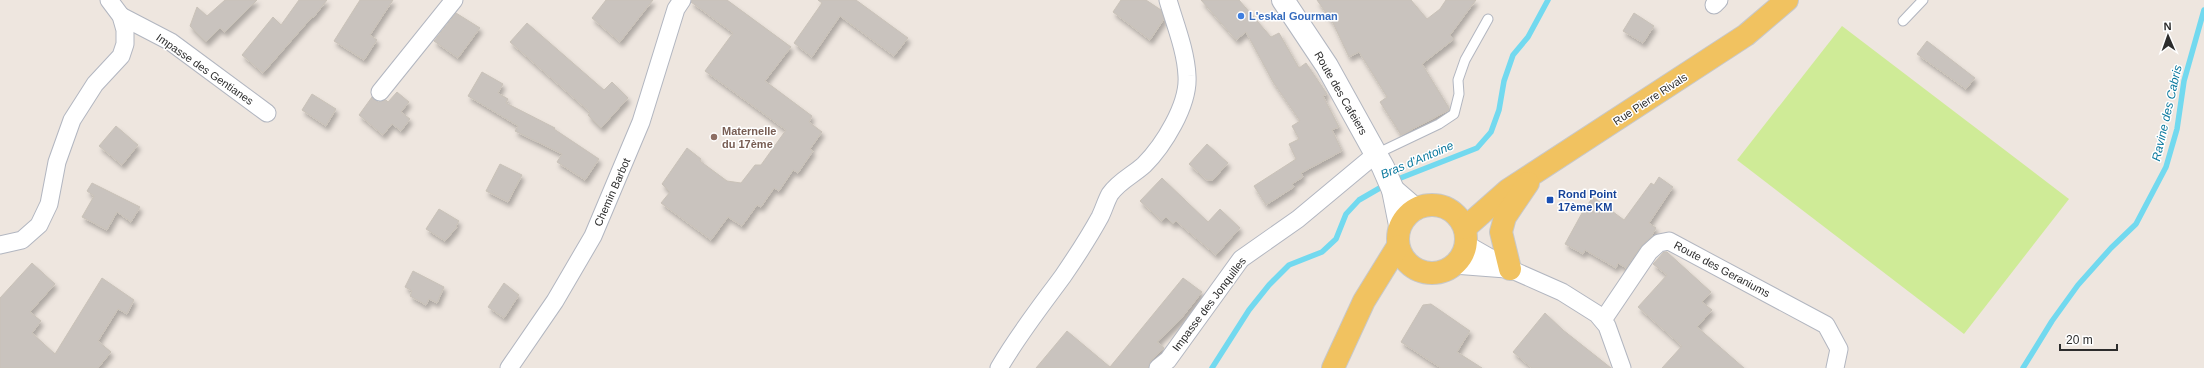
<svg xmlns="http://www.w3.org/2000/svg" width="2204" height="368" viewBox="0 0 2204 368" font-family="Arial,sans-serif">
	<style>
		.pitch { fill: #cfeb97 }
		.lines { fill: none; stroke-linecap: round; stroke-linejoin: round }
		.stream { stroke: #72d9ef; stroke-width: 5.5 }
		.building { fill: #c9c3be; stroke: #c9c2b8; filter: url(#shadow) }
		.service-casing { stroke: #b2b6c0; stroke-width: 11 }
		.minor-casing { stroke: #b2b6c0; stroke-width: 19 }
		.tertiary-casing { stroke: #b2b6c0; stroke-width: 24 }
		.primary-casing { stroke: #c8c8c8; stroke-width: 24 }
		.service { stroke: #fff; stroke-width: 9 }
		.minor { stroke: #fff; stroke-width: 17 }
		.tertiary { stroke: #fff; stroke-width: 22 }
		.primary { stroke: #f1c260; stroke-width: 22 }
		.shop-dot { fill: #3f7fe0; stroke: #fff; stroke-width: 1.5 }
		.education-dot { fill: #8d6e63; stroke: #fff; stroke-width: 1.5 }
		.transit-dot { fill: #1a4fb4; stroke: #fff; stroke-width: 1.5 }
		.labels { text-anchor: middle; dominant-baseline: central; stroke-width: 3; stroke-linejoin: round; paint-order: stroke }
		.shop-label { font-size: 11px; font-weight: bold; fill: #366cbe; stroke: #fff; text-anchor: start }
		.street-label { font-size: 11px; fill: #2c2c2c; stroke: #fff }
		.education-label { font-size: 11px; font-weight: bold; fill: #785e54; stroke: #fff; text-anchor: start }
		.transit-label { font-size: 11px; font-weight: bold; fill: #164399; stroke: #fff; text-anchor: start }
		.water-label { font-size: 12px; font-style: italic; fill: #0d7a9f; stroke: #fff }
	</style>
	<defs>
		<filter id="shadow"><feDropShadow dx="2.5" dy="4.5" stdDeviation="2" flood-color="#0004"/></filter>
	</defs>
	<rect width="100%" height="100%" fill="#eee6df"/>
	<polygon class="pitch" points="1842,26 2069,199 1964,334 1737,160"/>
	<g class="lines">
		<g class="stream">
			<polyline points="1393,181 1477,148 1491,132 1499,110 1504,81 1513,55 1528,37 1548,0"/>
			<polyline points="1212,368 1249,310 1269,285 1289,265 1322,252 1336,239 1346,214 1359,200 1385,185"/>
			<polyline points="2023,368 2052,321 2078,285 2111,248 2136,224 2166,167 2177,129 2184,81 2204,10"/>
		</g>
	</g>
	<g class="building">
		<polygon points="225,0 257,0 225,32 220,28 206,42 190,26 197,7 207,16"/>
		<polygon points="299,0 327,0 313,18 312,17 263,73 242,55 273,17 281,25"/>
		<polygon points="360,0 393,0 370,35 377,40 364,60 334,41"/>
		<polygon points="606,0 653,0 620,42 592,18"/>
		<polygon points="692,0 727,0 791,47 765,81 812,116 809,122 822,132 810,149 813,151 798,173 793,170 779,191 774,188 761,207 757,205 742,226 728,217 711,240 661,203 670,192 662,184 687,148 701,159 700,161 727,181 741,183 755,165 761,165 786,130 705,71 733,33 691,2"/>
		<polygon points="818,0 856,0 908,38 894,56 840,16 812,57 794,43 822,3"/>
		<polygon points="1121,0 1146,0 1161,10 1164,19 1150,40 1113,12"/>
		<polygon points="1201,0 1239,0 1271,37 1279,33 1299,68 1306,63 1327,94 1323,96 1339,127 1332,130 1342,151 1301,173 1303,177 1292,184 1294,187 1266,205 1254,186 1296,159 1289,144 1299,139 1292,126 1300,121 1273,82 1246,32 1236,40"/>
		<polygon points="1317,0 1411,0 1427,19 1440,9 1446,0 1476,0 1450,35 1454,39 1422,64 1449,108 1449,110 1401,135 1380,102 1387,97 1359,52 1349,57 1333,23"/>
		<polygon points="456,13 480,28 458,58 434,41"/>
		<polygon points="1634,13 1654,26 1643,43 1623,31"/>
		<polygon points="527,23 604,90 612,82 628,98 601,128 588,115 590,112 510,42"/>
		<polygon points="1927,41 1975,78 1966,89 1917,54"/>
		<polygon points="482,72 503,84 498,93 508,99 506,103 555,128 554,129 599,159 585,180 557,162 562,154 515,131 518,126 468,96"/>
		<polygon points="397,92 409,102 401,112 410,119 401,131 392,124 383,135 359,115 372,97 378,102 386,100 388,102"/>
		<polygon points="312,94 336,109 326,126 302,110"/>
		<polygon points="116,126 138,145 122,165 99,146"/>
		<polygon points="1207,144 1228,163 1213,180 1207,180 1189,164"/>
		<polygon points="500,164 522,175 508,202 486,191"/>
		<polygon points="1659,177 1673,187 1649,223 1656,228 1651,237 1641,246 1626,268 1618,263 1616,268 1585,250 1583,254 1565,244 1582,213 1593,197 1624,220 1651,183 1654,185"/>
		<polygon points="1162,178 1208,222 1220,209 1240,228 1216,255 1176,221 1173,224 1166,217 1162,221 1140,201"/>
		<polygon points="92,183 140,207 131,222 117,212 107,230 82,217 94,196 87,191"/>
		<polygon points="439,209 459,221 456,226 457,227 445,241 426,229"/>
		<polygon points="1664,252 1667,252 1711,292 1702,302 1712,310 1697,327 1744,368 1662,368 1682,346 1638,307 1667,275 1653,264"/>
		<polygon points="32,263 55,284 30,312 41,321 32,333 55,354 102,278 134,300 127,314 118,309 98,341 111,352 98,368 0,368 0,298"/>
		<polygon points="413,271 444,287 437,303 429,299 426,305 410,296 412,291 405,287"/>
		<polygon points="1183,278 1202,292 1180,320 1157,342 1164,348 1151,360 1148,368 1036,368 1067,331 1110,367"/>
		<polygon points="504,283 519,295 504,318 488,307"/>
		<polygon points="1431,304 1470,331 1457,352 1482,368 1441,368 1401,342 1423,305"/>
		<polygon points="1545,313 1563,330 1611,368 1532,368 1513,352"/>
	</g>
	<g class="lines">
		<g class="service-casing">
			<g id="service">
				<polyline points="1903,21 1923,0"/>
				<polyline points="1376,154 1439,124 1454,114 1459,94 1458,80 1465,60 1488,19"/>
			</g>
		</g>
		<g class="minor-casing">
			<g id="minor">
				<polyline points="1714,5 1719,0"/>
				<polyline points="121,16 171,42 267,113"/>
				<polyline points="380,92 454,0"/>
				<polyline points="1466,244 1510,269 1562,292 1597,314 1607,326 1622,368"/>
				<polyline points="0,245 22,240 39,225 49,204 57,162 72,120 95,84 121,56 125,44 125,30 121,16 109,0"/>
				<polyline points="1454,265 1506,269"/>
				<polyline points="1603,320 1649,252 1659,243 1669,241 1826,325 1839,349 1835,368"/>
				<polyline points="509,368 555,301 593,236 641,122 676,9 682,0"/>
				<path d="M999,368C1018,335 1041,306 1063,276C1076,257 1089,237 1100,217C1104,209 1106,201 1110,194C1119,181 1133,175 1144,165C1163,146 1189,105 1187,76C1186,51 1175,24 1168,0"/>
				<polyline points="1158,368 1168,360 1241,259 1298,219 1376,154"/>
			</g>
		</g>
		<g class="tertiary-casing">
			<g id="tertiary">
				<polyline points="1283,0 1327,66 1383,167 1393,190 1400,225"/>
				<polyline points="1393,190 1415,209"/>
			</g>
		</g>
		<g class="primary-casing">
			<g id="primary">
				<circle cx="1432" cy="239" r="34"/>
				<polyline points="1465,228 1508,190 1746,35 1787,0"/>
				<polyline points="1510,269 1501,232 1505,217 1528,183"/>
				<polyline points="1333,368 1364,301 1398,246"/>
			</g>
		</g>
		<use href="#service" class="service"/>
		<use href="#minor" class="minor"/>
		<use href="#tertiary" class="tertiary"/>
		<use href="#primary" class="primary"/>
	</g>
	<circle class="shop-dot" cx="1241" cy="16" r="4"/>
	<circle class="education-dot" cx="714" cy="137" r="4"/>
	<rect class="transit-dot" x="1546" y="196" width="8" height="8" rx="2"/>
	<g class="labels">
		<g class="shop-label">
			<text x="1249" y="16">L'eskal Gourman</text>
		</g>
		<g class="street-label">
			<text transform="translate(205 69) rotate(35)">Impasse des Gentianes</text>
			<text transform="translate(1341 93) rotate(60)">Route des Cafeiers</text>
			<text transform="translate(1650 99) rotate(-33)">Rue Pierre Rivals</text>
			<text transform="translate(612 192) rotate(-66)">Chemin Barbot</text>
			<text transform="translate(1722 269) rotate(28)">Route des Geraniums</text>
			<text transform="translate(1209 304) rotate(-53)">Impasse des Jonquilles</text>
		</g>
		<g class="education-label">
			<text x="722" y="131">Maternelle<tspan x="722" dy="13">du 17ème</tspan></text>
		</g>
		<g class="transit-label">
			<text x="1558" y="194">Rond Point<tspan x="1558" dy="13">17ème KM</tspan></text>
		</g>
		<g class="water-label">
			<text transform="translate(2167 113) rotate(-77)">Ravine des Cabris</text>
			<text transform="translate(1417 160) rotate(-23)">Bras d'Antoine</text>
		</g>
	</g>
	<g transform="translate(2168 36) rotate(358)" stroke="#ffffff" stroke-width="3" paint-order="stroke">
	<path d="M0-3L7 15L0 10L-7 15Z" fill="#2c2c2c"/>
	<text y="-6" font-size="11" font-weight="bold" text-anchor="middle" fill="#2c2c2c">N</text>
	</g>
	<path d="M2060 344v6h57v-6" fill="none" stroke="#2c2c2c" stroke-width="2"/>
	<text x="2066" y="344" font-size="12" fill="#2c2c2c" stroke="#ffffff" stroke-width="3" paint-order="stroke">20 m</text>
</svg>
